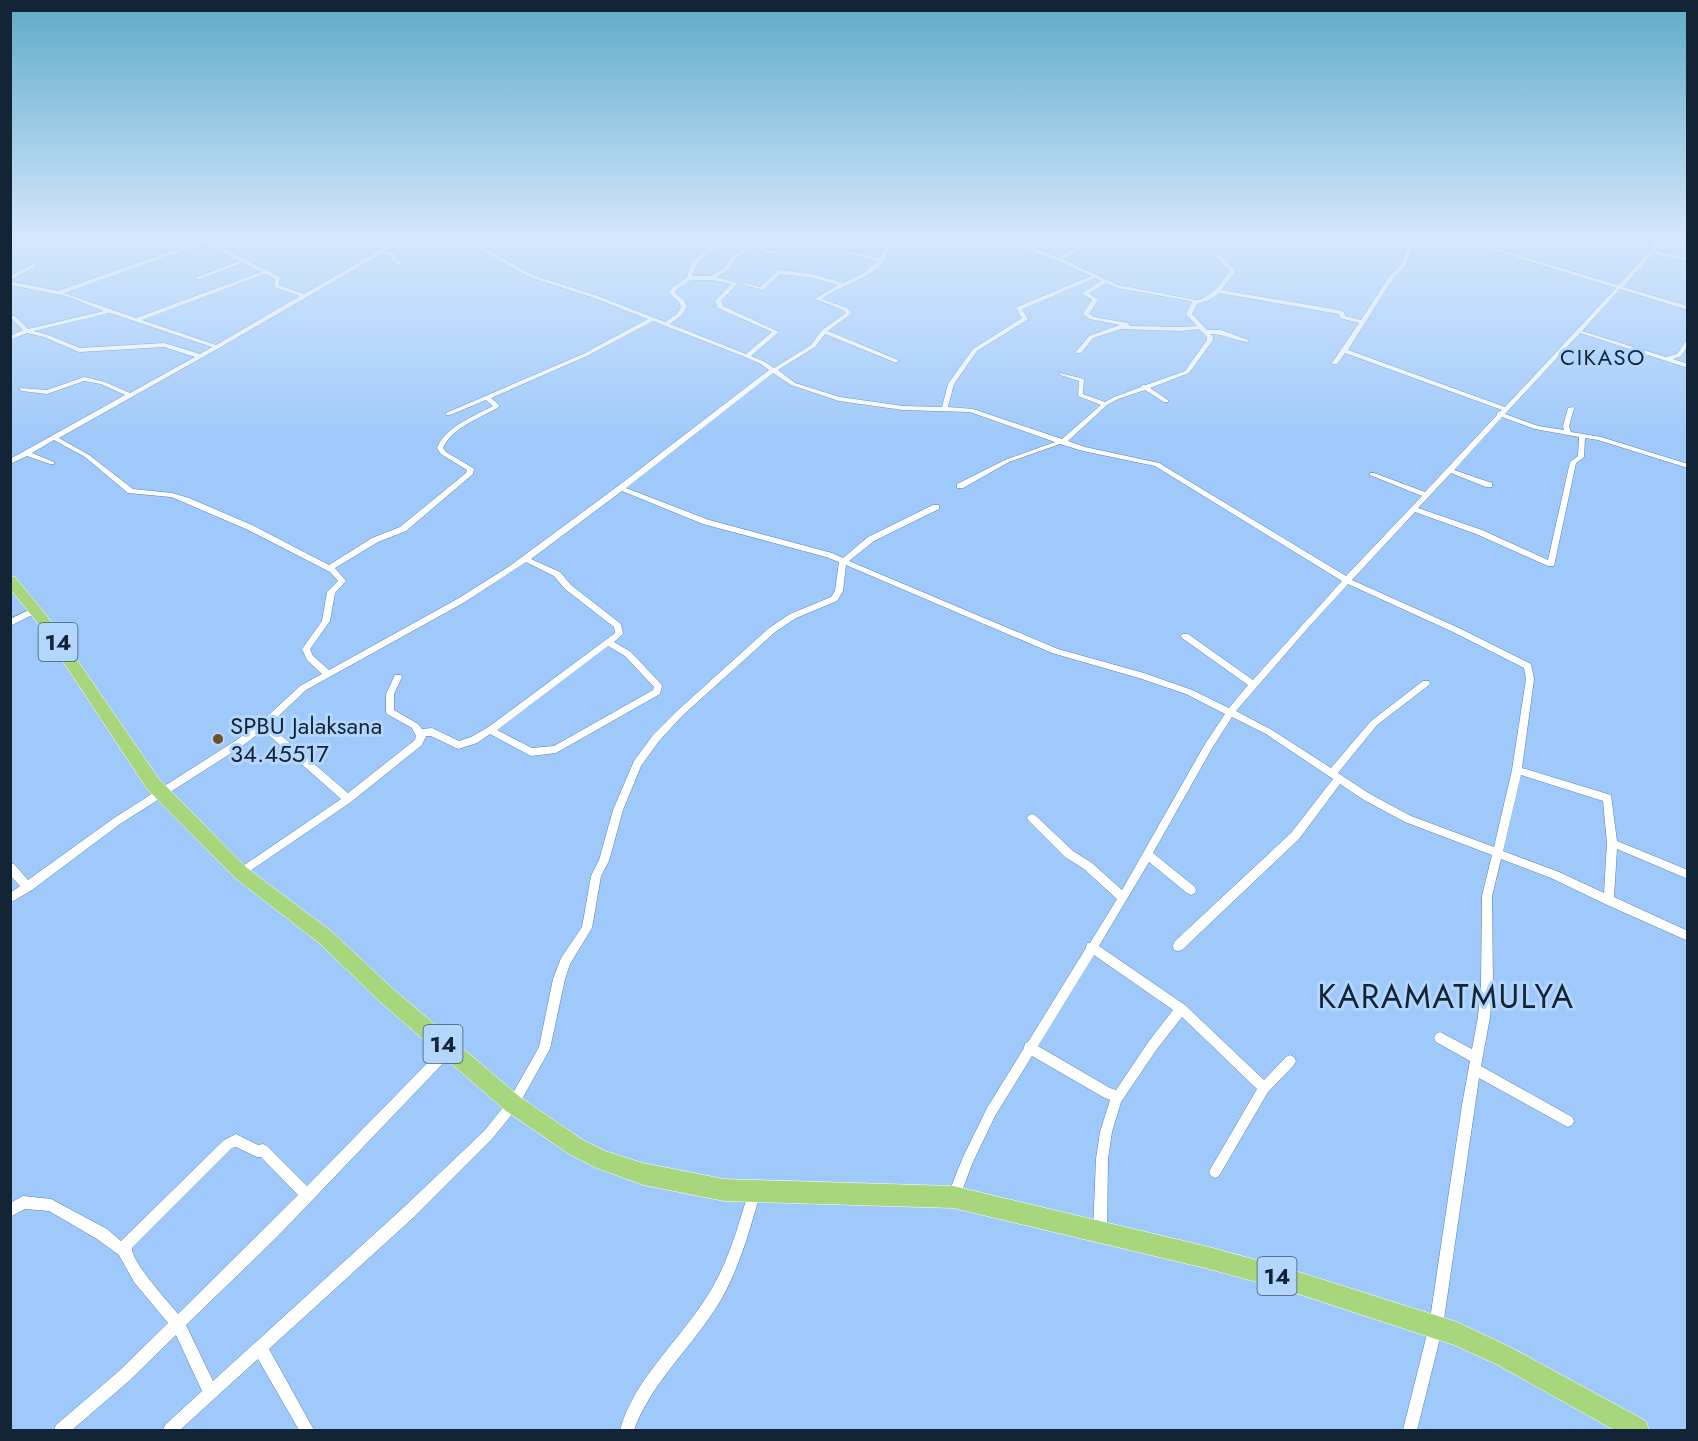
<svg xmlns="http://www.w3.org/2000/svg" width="1698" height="1441" viewBox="0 0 1698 1441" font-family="Jost,sans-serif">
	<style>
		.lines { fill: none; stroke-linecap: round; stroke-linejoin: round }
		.minor-casing { stroke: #5880ad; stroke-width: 1 }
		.trunk-casing { stroke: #fff; stroke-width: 1 }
		.minor { fill: #fff; fill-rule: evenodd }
		.trunk { fill: #a7d67c; fill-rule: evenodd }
		.poi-dot { fill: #6e4e24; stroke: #b3d6fd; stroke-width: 2 }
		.labels { text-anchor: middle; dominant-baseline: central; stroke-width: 6; stroke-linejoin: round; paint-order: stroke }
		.far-quarter-label { font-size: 22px; letter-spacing: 1.5px; fill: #142437; stroke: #b3d6fd }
		.shield { fill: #b3d6fd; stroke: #445972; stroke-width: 1.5 }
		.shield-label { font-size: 22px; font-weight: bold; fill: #142437 }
		.poi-label { font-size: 24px; fill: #142437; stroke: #b3d6fd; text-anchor: start }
		.near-quarter-label { font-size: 33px; letter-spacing: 1.5px; fill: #142437; stroke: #b3d6fd }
	</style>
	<rect width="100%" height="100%" fill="#9fc9fa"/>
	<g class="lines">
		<g class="minor-casing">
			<g id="minor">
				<path d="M199,239H205L280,277L279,285L304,294L399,239H405L386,251L395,254L396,259L401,262V264H397L392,261L391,256L383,253L219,348L59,438L89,455L133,489L172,493L189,498L252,525L329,565L372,538L400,527L466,473L467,470L441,454L437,448C446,426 473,417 493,406L486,400L450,415H446V413L583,354L648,319L594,298L529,277L462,239H468L533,275L598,296L665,322L677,314L681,307L679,302L669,293L672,288L687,277L691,264L706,250L696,239H701L709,248L724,239H730C714,251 699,255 692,276H711L726,266L733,255L750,245L741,239H747L757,243V245L766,250L777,251L778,252C770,256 761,251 754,247L737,257L730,268L717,277L738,283L721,301L723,306L779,332L751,356L765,362L774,368L811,345L822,330L846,313L843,310L815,299L838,285L813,278L780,274L763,290L744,285V283L760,287L779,270L813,274L843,283L865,272L878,261L840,252V250L880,258L887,239H892C888,246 888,255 884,261C869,280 841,285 822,299L847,308L852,313L828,331L898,360V362H894L825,334L815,347L778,370L795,383L840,397L903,406L942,407L948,384L973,349L1022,318L1016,308L1017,307L1091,276L1056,260L1022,248L990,239C1013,239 1036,249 1058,257L1096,239H1103L1062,259L1118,285L1196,300C1212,298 1221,283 1230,271L1216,257V255L1218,254L1236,271L1221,290L1339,310L1344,312L1345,316L1361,320L1388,278L1401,265L1407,248L1427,239H1434L1411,250L1406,265L1392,280L1348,350L1505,407L1616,288L1457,239H1465L1618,285L1650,251L1652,247L1650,239H1655L1658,247L1655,251L1688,258V261L1653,254L1623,287L1688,306V310L1620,289L1582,331L1666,357L1677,354L1688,338V346L1681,356L1673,359L1688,364V368L1580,333L1505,414L1538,426L1564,430L1563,426L1568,408L1573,407L1574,408L1569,426L1571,432L1601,437L1688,464V468L1598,440L1585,438L1584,457L1576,463L1554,566H1548L1476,534L1415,512L1352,580L1459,628L1531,664L1534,679L1522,768L1611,795L1617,841L1688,870V879L1617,849L1614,897L1688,931V941L1605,904L1551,878L1501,859L1492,896L1493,986L1490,1017L1481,1066L1572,1117L1574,1121L1572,1125L1568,1127L1564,1125L1479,1078L1443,1326L1417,1430H1403L1429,1326L1462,1105L1470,1061L1436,1042L1434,1038L1436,1034L1440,1032L1472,1049L1478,1017L1481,986L1482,896L1492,855L1405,822L1364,800L1340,784L1299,839L1182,950L1178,951L1174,950L1173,946L1174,942L1291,833L1333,779L1266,734L1232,717L1211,750L1153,853L1195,887L1196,890L1195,893L1191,895L1187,893L1149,862L1099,946L1185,1005L1264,1080L1286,1057L1290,1055L1294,1057L1296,1061L1294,1065L1268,1092L1219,1176L1215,1178L1211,1176L1209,1172L1211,1168L1257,1089L1182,1017L1157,1049L1121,1102L1112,1132L1108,1159L1107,1231L1105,1236L1100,1238L1095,1236L1093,1231L1096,1159L1100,1132L1110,1100L1103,1097L1032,1056L995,1116L972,1164L958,1202L953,1203L948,1202L947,1197L963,1157L987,1108L1024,1048L1025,1043L1028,1042L1086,948L1087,943H1090L1117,899L1084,869L1065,857L1029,821L1027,818L1029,815L1032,814L1035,815L1073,851L1092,863L1122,890L1205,744L1225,714L1186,694L1139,678L1052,653L846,565L843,591L837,601L796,618L775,632L683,715L659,741L641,766L623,810L609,861L601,876L592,928L570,964L565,979L550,1049L517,1108L492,1139L414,1217L269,1349L314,1430H299L258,1359L180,1430H163L165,1425L202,1391L176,1335L129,1381L72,1430H54L56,1425L119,1371L168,1323L134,1282L119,1255L97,1239L49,1211L25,1209L10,1217V1203L23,1196L51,1199L107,1229L121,1241L224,1140L236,1134L258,1145L263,1144L267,1146L307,1186L445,1045L449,1043L453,1045L455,1049L453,1053L277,1237L186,1325L213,1381L404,1207L484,1131L509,1100L539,1047L553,979L561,958L582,927L591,876L599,860L613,810L634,761L653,735L677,711L769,628L790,614L831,597L835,591L839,562L826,557L703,524L622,491L531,559L560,572L571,585L621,624L623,634L614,642L631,652L661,684L662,686L660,694L556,753L531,756L490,734L477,743L458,749L431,736H426L422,745L351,802L241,877L237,876L236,873L237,870L341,799L263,730L241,747L120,824L32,890L10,903V893L20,886L10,875V863L14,864L28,880L114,818L235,741L260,723L300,686L322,674L307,660L302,649L322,621L327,592L338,581L330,572L246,529L183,502L171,497L128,493L85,457L54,440L32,453L54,462V464H50L27,456L10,464V459L125,395L101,384L84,381L47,394L22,391L20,390V388L47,390L84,377L105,382L130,393L195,357L164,347L79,352L44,337L27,333L10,340V336L23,330L12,319L10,320L11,316H15L28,329L104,311L66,296L10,285V281L58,291L200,241ZM204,243L239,261L197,277V279H201L243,263L261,272L136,318L64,293ZM265,274L275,279L274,287L300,296L216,345L142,320ZM1095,278L1101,281L1082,293L1092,300L1083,314L1090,319L1120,325L1089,336L1076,352L1077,353H1081L1093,338L1121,329L1180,331L1199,329L1207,337V340L1185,371L1146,385H1142L1141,387L1114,397L1105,402L1083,394L1084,379L1060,373V375L1079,381L1078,396L1101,405L1062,439L973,409L948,407L954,384L977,351L1027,320L1028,319L1022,309ZM690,280H712L731,284L715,301L718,308L772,332L746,354L670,324L681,316L687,307L684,300L675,293L676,290ZM1106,283L1117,288L1190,301L1192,302L1186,314L1197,326L1180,327L1130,326L1128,323L1094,317L1089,314L1098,300L1089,293ZM1219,293L1339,314L1340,318L1359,323L1332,363L1333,364H1337L1345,353L1502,410L1497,413V415L1425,492L1374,473H1370V475L1422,496L1346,576L1159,463L1085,447L1068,441L1107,405L1118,399L1145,390L1164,402H1168V400L1150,388L1189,373L1213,340V337L1210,334C1224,334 1235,341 1248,342V340L1221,330H1207L1192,314L1197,304L1209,300ZM109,313L113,314L212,347L200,354L164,343L80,348L48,335L34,331ZM653,321L745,357L761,364L769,370L618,486L511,565L459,598L329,670L313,656L310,649L330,621L335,593L346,581L335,568L378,542L406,531L473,474L474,469L473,468L446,452L443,448C452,427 481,418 499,407V405L491,398L587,356ZM773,373L791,385L839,401L903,410L970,412L1055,442L1005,460L957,484V488H963L1009,462L1060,444L1083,451L1155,466L1342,581L1253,680L1188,634H1182L1181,636L1182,638L1248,685L1229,708L1192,690L1144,673L1058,649L849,561L874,541L939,509V505H933L868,537L843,558L832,553L709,520L626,488ZM1502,417L1535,429L1579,437L1578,456L1570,462L1548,560L1482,530L1418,508L1451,473L1486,487H1492V483L1454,470ZM526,562L554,576L565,589L614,627L615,633L487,728L471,737L459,741L432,728L422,729L418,724L394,710V694L402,677L401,675H395L386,694V712L387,714L412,728L416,736L415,740L348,793L269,725L306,690L465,602ZM1348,584L1453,632L1524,668L1526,679L1512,770L1494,847L1411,816L1370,794L1338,773L1377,725L1429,685L1430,683L1429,681H1423L1371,721L1331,768L1272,730L1236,711L1307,629ZM608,646L625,656L654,687L653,690L554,746L532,748L497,730ZM1521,775L1603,801L1607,843L1604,893L1559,872L1503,851ZM1094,955L1173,1010L1149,1041L1116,1090L1110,1088L1038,1046ZM236,1147L257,1157H261L298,1195L178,1314C168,1301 131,1262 132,1248L232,1148Z"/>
				<polygon points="33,264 38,265 10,280 10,276"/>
				<polygon points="35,607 39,610 38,612 10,626 10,619"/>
				<path d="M755,1185L760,1186L761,1191C749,1232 738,1275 714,1311C687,1352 651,1384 634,1430H620C634,1380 676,1344 704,1301C727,1268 737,1229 749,1191L750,1186Z"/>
			</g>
		</g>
		<g class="trunk-casing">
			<polygon id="trunk" points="10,576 15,577 47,616 159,779 247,868 331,931 392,988 520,1097 583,1140 605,1151 643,1163 724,1179 953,1186 1209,1247 1286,1268 1457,1322 1512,1348 1646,1421 1649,1430 1614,1430 1496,1364 1454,1345 1286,1290 1209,1269 953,1208 724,1201 643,1185 594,1167 569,1154 506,1111 378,1000 319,943 235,878 147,789 37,622 10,589"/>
		</g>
		<use href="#minor" class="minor"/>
		<use href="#trunk" class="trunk"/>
	</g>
	<linearGradient id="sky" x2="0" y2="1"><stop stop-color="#5eabc9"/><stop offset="0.54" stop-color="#d4e7fd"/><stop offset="1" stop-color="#d4e7fd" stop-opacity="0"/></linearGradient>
	<rect width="1698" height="441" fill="url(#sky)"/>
	<circle class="poi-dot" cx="218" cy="739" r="6"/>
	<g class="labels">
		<g class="far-quarter-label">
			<text x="1603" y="357">CIKASO</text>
		</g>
		<g class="shield">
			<rect x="38.5" y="623" width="39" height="38" rx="4.5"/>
			<rect x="423.5" y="1025" width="39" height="38" rx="4.5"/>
			<rect x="1257.5" y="1257" width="39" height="38" rx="4.5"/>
		</g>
		<g class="shield-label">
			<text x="58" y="642">14</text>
			<text x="443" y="1044">14</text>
			<text x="1277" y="1276">14</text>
		</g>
		<g class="poi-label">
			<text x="230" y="725">SPBU Jalaksana<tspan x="230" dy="28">34.45517</tspan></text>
		</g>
		<g class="near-quarter-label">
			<text x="1446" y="996">KARAMATMULYA</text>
		</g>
	</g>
	<rect width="1698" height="1441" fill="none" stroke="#142437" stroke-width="24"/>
</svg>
